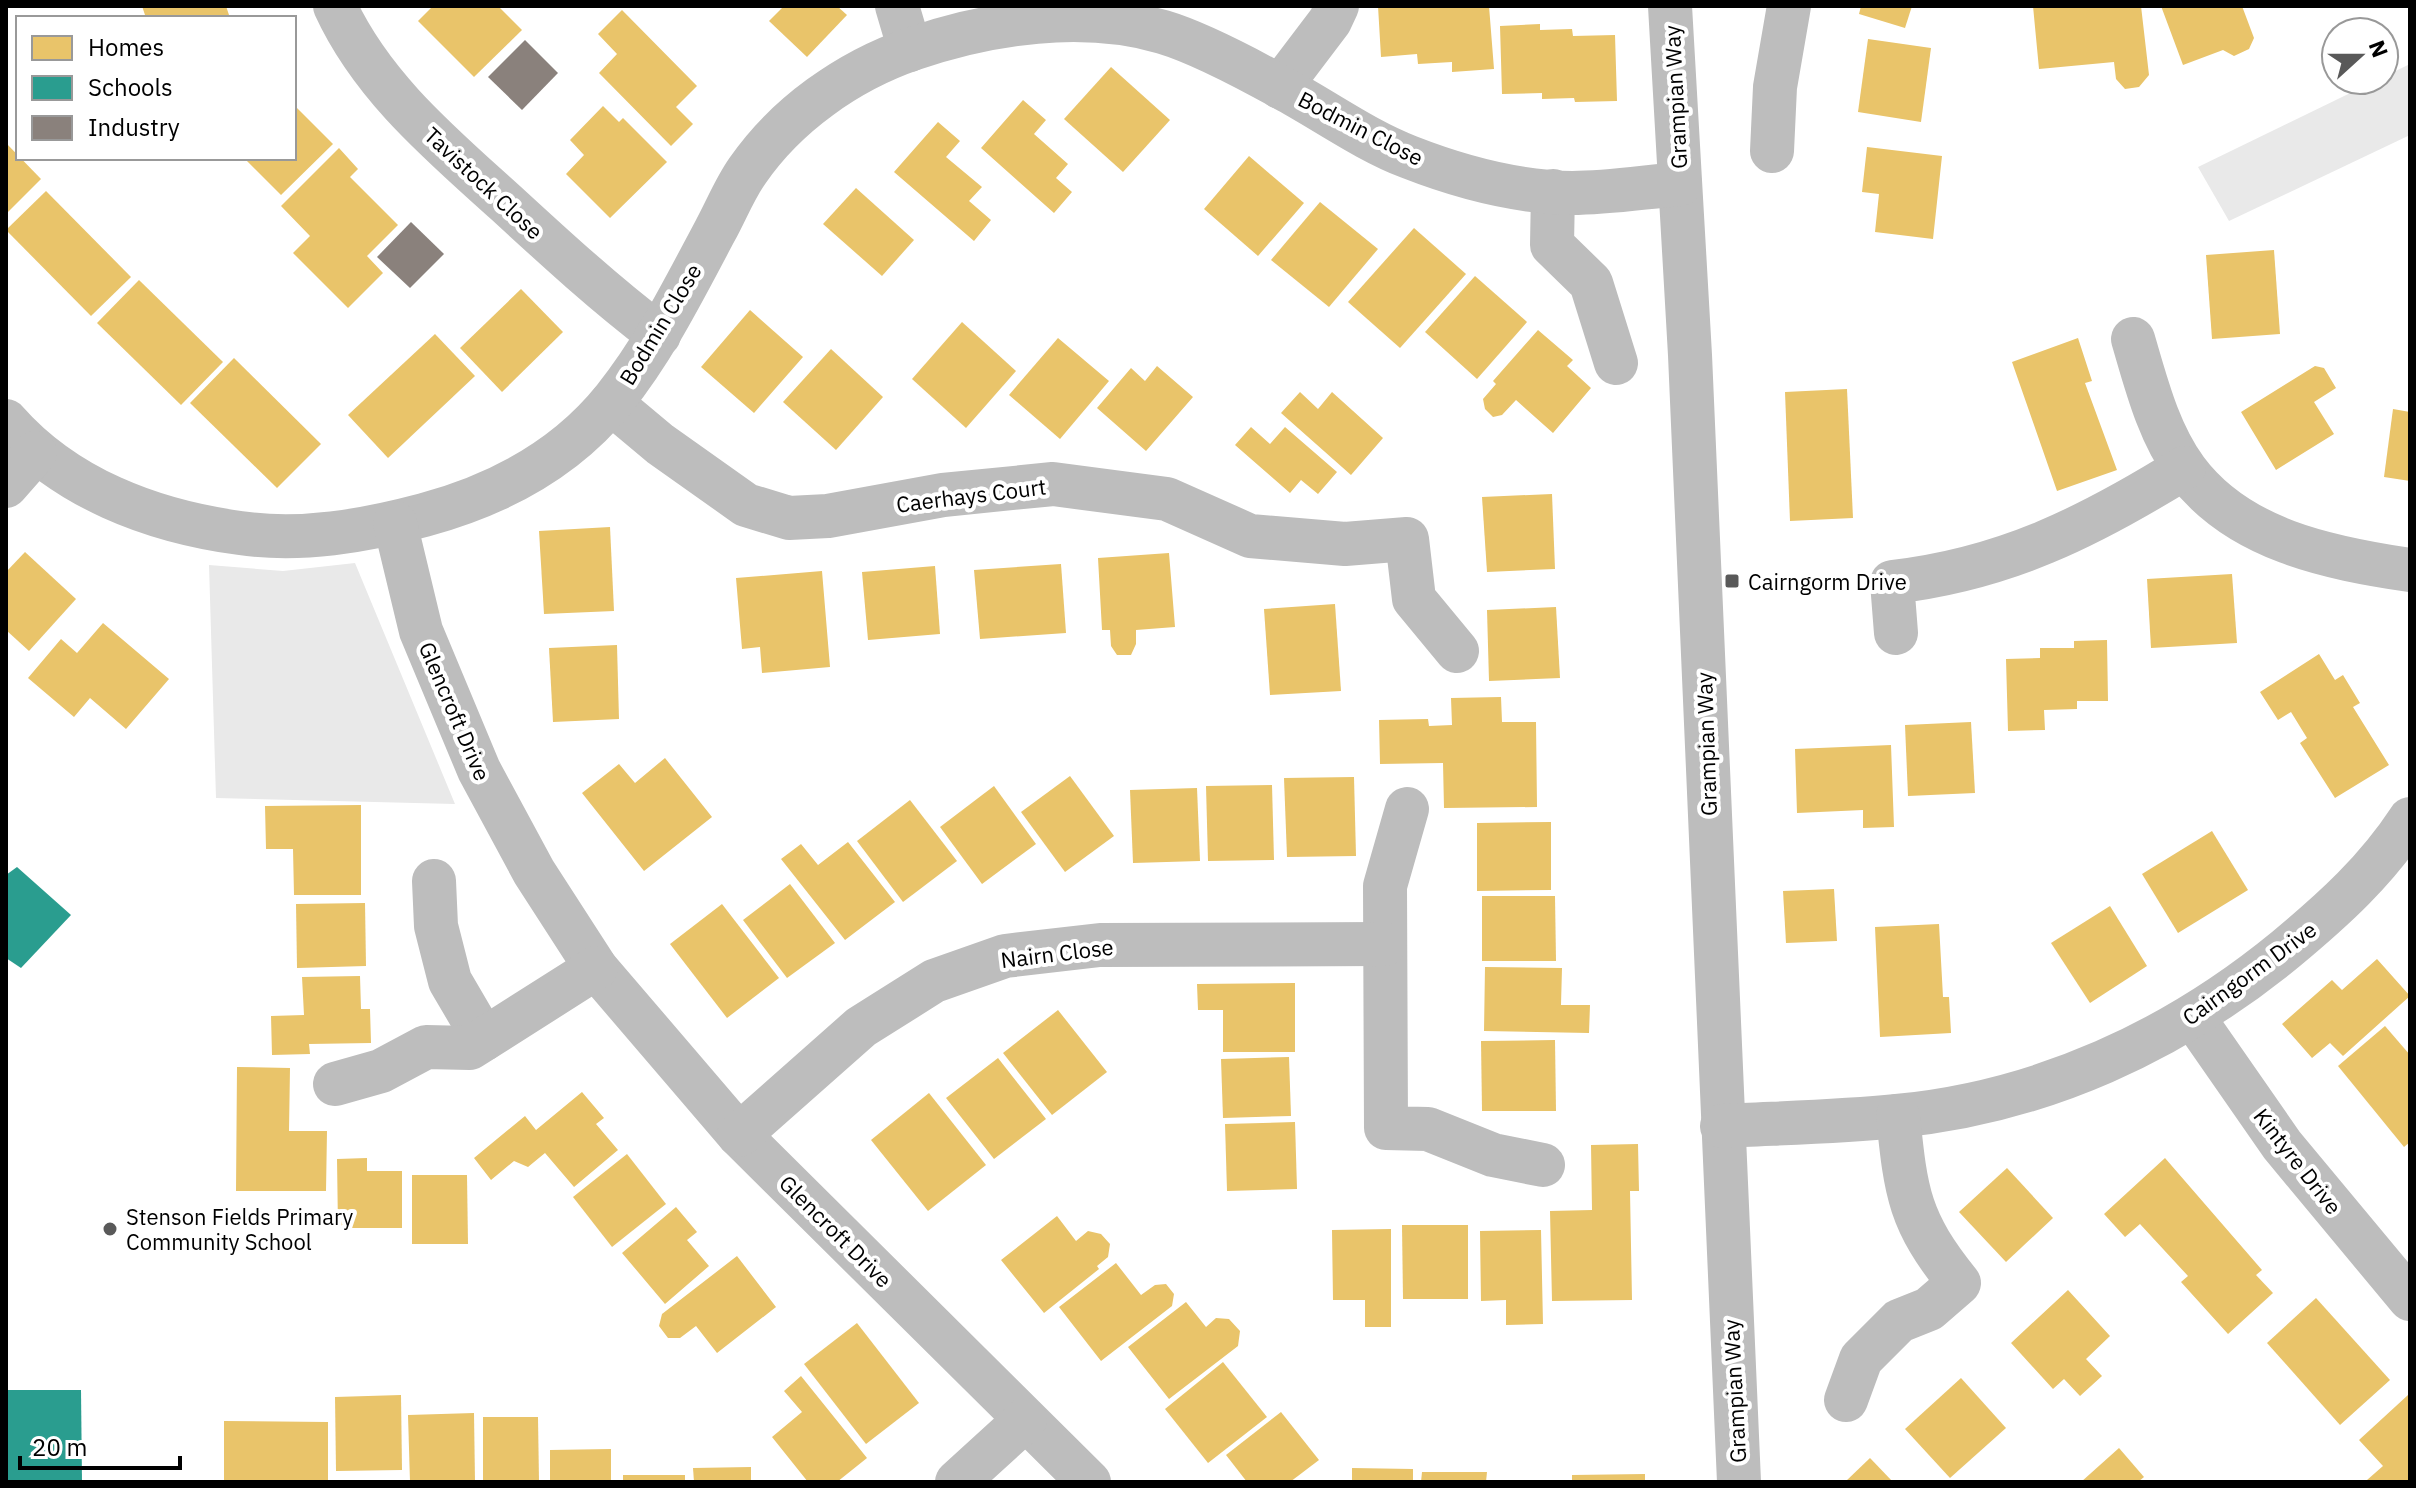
<svg xmlns="http://www.w3.org/2000/svg" width="2416" height="1488" viewBox="0 0 2416 1488" font-family="'IBM Plex Sans',sans-serif">
	<style>
		.grass { fill: #e9e9e9 }
		.homes { fill: #e9c46a }
		.schools { fill: #2a9d8f }
		.industry { fill: #8a817c }
		.lines { fill: none; stroke-linecap: round; stroke-linejoin: round }
		.minor { stroke: #bdbdbd; stroke-width: 44 }
		.poi-dot { fill: #595959; stroke: #fff; stroke-width: 3 }
		.labels { text-anchor: middle; dominant-baseline: central; stroke-width: 8; stroke-linejoin: round; paint-order: stroke }
		.street-label { font-size: 22px; fill: #000; stroke: #fff }
		.poi-label { font-size: 22px; fill: #000; stroke: #fff; text-anchor: start }
	</style>
	<rect width="100%" height="100%" fill="#fff"/>
	<g class="grass">
		<polygon points="2410,64 2410,135 2229,221 2198,167"/>
		<polygon points="355,563 455,804 216,798 209,565 283,571"/>
	</g>
	<g class="homes">
		<polygon points="142,6 226,6 230,18 146,18"/>
		<polygon points="433,6 498,6 522,30 474,77 418,21"/>
		<polygon points="784,6 837,6 847,15 807,57 769,21"/>
		<polygon points="1378,6 1489,6 1494,69 1452,72 1452,62 1418,64 1417,54 1381,57"/>
		<polygon points="1861,6 1912,6 1905,28 1859,14"/>
		<polygon points="2033,6 2141,6 2149,75 2139,87 2125,89 2116,79 2114,62 2039,69"/>
		<polygon points="2161,6 2242,6 2254,38 2249,49 2234,56 2223,50 2183,65"/>
		<polygon points="622,10 697,86 676,107 693,124 671,146 599,73 617,54 598,34"/>
		<polygon points="1540,24 1540,30 1572,29 1573,36 1615,35 1617,101 1575,102 1574,98 1542,99 1542,93 1502,94 1500,26"/>
		<polygon points="1868,39 1931,48 1921,122 1858,112"/>
		<polygon points="1111,67 1170,120 1123,172 1064,119"/>
		<polygon points="1023,100 1046,120 1034,134 1068,164 1056,178 1072,192 1054,213 981,148"/>
		<polygon points="294,105 333,144 281,195 244,158 294,158"/>
		<polygon points="603,106 619,122 623,118 667,162 610,218 566,174 584,155 570,140"/>
		<polygon points="938,122 960,141 946,157 982,187 969,201 991,220 974,241 894,172"/>
		<polygon points="6,143 41,179 6,214"/>
		<polygon points="1867,147 1942,156 1933,239 1875,232 1879,194 1862,192"/>
		<polygon points="339,148 358,169 350,177 398,225 367,256 383,273 348,308 293,253 310,236 281,206"/>
		<polygon points="1249,156 1304,203 1258,256 1204,209"/>
		<polygon points="856,188 914,240 882,276 823,224"/>
		<polygon points="46,191 131,277 91,316 6,230"/>
		<polygon points="1320,202 1378,249 1329,307 1271,260"/>
		<polygon points="1414,228 1466,274 1400,348 1348,302"/>
		<polygon points="2274,250 2280,334 2212,339 2206,255"/>
		<polygon points="1475,276 1527,322 1477,379 1425,332"/>
		<polygon points="139,280 223,362 181,405 97,323"/>
		<polygon points="521,289 563,332 502,392 460,348"/>
		<polygon points="750,310 803,357 754,413 701,367"/>
		<polygon points="962,322 1016,371 966,428 912,379"/>
		<polygon points="1538,330 1573,360 1567,366 1591,388 1553,433 1516,400 1502,415 1493,417 1485,409 1483,399 1496,384 1493,381"/>
		<polygon points="435,334 475,376 388,458 348,415"/>
		<polygon points="1058,338 1109,381 1060,439 1009,395"/>
		<polygon points="2078,338 2092,381 2085,383 2117,470 2057,491 2012,362"/>
		<polygon points="831,349 883,397 836,450 783,402"/>
		<polygon points="234,358 321,444 277,488 190,403"/>
		<polygon points="1157,366 1193,397 1146,451 1097,408 1131,368 1145,381"/>
		<polygon points="2315,366 2324,368 2336,388 2314,402 2334,434 2276,470 2241,412"/>
		<polygon points="1847,389 1853,518 1790,521 1785,392"/>
		<polygon points="1300,392 1318,409 1332,392 1383,438 1351,475 1281,413"/>
		<polygon points="2393,409 2410,412 2410,481 2384,477"/>
		<polygon points="1251,427 1270,444 1285,427 1337,472 1318,494 1301,480 1290,493 1235,445"/>
		<polygon points="1552,494 1555,569 1487,572 1482,497"/>
		<polygon points="610,527 614,611 544,614 539,531"/>
		<polygon points="25,552 76,599 29,651 6,630 6,572"/>
		<polygon points="1169,553 1175,627 1136,630 1136,644 1131,655 1117,655 1111,646 1110,630 1102,630 1098,558"/>
		<polygon points="1061,564 1066,633 980,639 974,570"/>
		<polygon points="935,566 940,634 868,640 862,572"/>
		<polygon points="822,571 830,667 762,673 760,647 742,649 736,578"/>
		<polygon points="2232,574 2237,643 2151,648 2147,579"/>
		<polygon points="1335,604 1341,691 1270,695 1264,609"/>
		<polygon points="1556,607 1560,678 1489,681 1487,610"/>
		<polygon points="103,623 169,679 126,729 90,698 74,717 28,678 61,639 77,653"/>
		<polygon points="2107,640 2108,701 2077,701 2077,709 2044,710 2045,730 2008,731 2006,659 2040,658 2040,648 2074,648 2074,641"/>
		<polygon points="617,645 619,719 553,722 549,648"/>
		<polygon points="2319,654 2335,680 2343,675 2360,703 2353,707 2389,765 2335,798 2300,743 2307,738 2291,712 2278,720 2260,692"/>
		<polygon points="1501,697 1502,722 1536,722 1537,807 1444,808 1443,763 1380,764 1379,720 1428,719 1429,726 1452,725 1451,698"/>
		<polygon points="1971,722 1975,793 1908,796 1905,725"/>
		<polygon points="1891,745 1894,827 1863,828 1863,810 1797,813 1795,749"/>
		<polygon points="665,758 712,817 644,871 582,793 619,764 635,783"/>
		<polygon points="1070,776 1114,836 1065,872 1021,812"/>
		<polygon points="1354,777 1356,856 1287,857 1284,778"/>
		<polygon points="1272,785 1274,860 1208,861 1206,786"/>
		<polygon points="994,786 1036,844 982,884 940,827"/>
		<polygon points="1197,788 1200,861 1133,863 1130,790"/>
		<polygon points="910,800 957,861 903,902 857,841"/>
		<polygon points="361,805 361,895 294,895 293,849 266,849 265,806"/>
		<polygon points="1551,822 1551,890 1477,891 1477,823"/>
		<polygon points="2212,831 2248,890 2178,933 2142,874"/>
		<polygon points="848,842 895,902 845,940 781,859 801,844 818,865"/>
		<polygon points="790,884 835,943 787,978 743,920"/>
		<polygon points="1834,889 1837,941 1786,943 1783,891"/>
		<polygon points="1482,896 1555,896 1556,961 1482,961"/>
		<polygon points="365,903 366,966 297,968 296,904"/>
		<polygon points="722,904 779,978 727,1018 670,944"/>
		<polygon points="2110,906 2147,966 2090,1003 2051,943"/>
		<polygon points="1939,924 1943,997 1949,997 1951,1033 1880,1037 1875,927"/>
		<polygon points="2377,959 2410,996 2343,1056 2330,1043 2312,1058 2282,1024 2332,980 2342,990"/>
		<polygon points="1485,967 1562,968 1561,1005 1590,1005 1589,1033 1484,1031"/>
		<polygon points="360,976 361,1009 370,1009 371,1043 309,1044 310,1054 272,1055 271,1016 304,1015 302,977"/>
		<polygon points="1295,983 1295,1052 1223,1052 1223,1010 1198,1010 1197,984"/>
		<polygon points="1058,1010 1107,1072 1052,1115 1003,1053"/>
		<polygon points="2385,1026 2410,1055 2410,1142 2404,1147 2338,1066"/>
		<polygon points="1555,1040 1556,1111 1482,1111 1481,1041"/>
		<polygon points="1289,1057 1291,1116 1223,1118 1221,1059"/>
		<polygon points="998,1058 1046,1119 994,1159 946,1098"/>
		<polygon points="237,1067 290,1068 289,1131 327,1131 326,1191 236,1191"/>
		<polygon points="582,1092 604,1118 596,1124 618,1150 574,1187 545,1153 528,1167 514,1161 491,1180 474,1158 525,1116 536,1130"/>
		<polygon points="929,1093 986,1165 928,1211 871,1140"/>
		<polygon points="1295,1122 1297,1189 1227,1191 1225,1124"/>
		<polygon points="1638,1144 1639,1191 1630,1191 1632,1300 1552,1301 1550,1211 1592,1210 1591,1145"/>
		<polygon points="627,1154 666,1204 612,1247 573,1197"/>
		<polygon points="367,1158 367,1171 402,1171 402,1228 338,1228 337,1159"/>
		<polygon points="2165,1158 2262,1270 2256,1275 2273,1293 2228,1334 2181,1282 2188,1276 2140,1224 2125,1237 2104,1214"/>
		<polygon points="2007,1168 2053,1218 2006,1262 1959,1212"/>
		<polygon points="412,1175 467,1175 468,1244 412,1244"/>
		<polygon points="676,1207 697,1232 687,1240 709,1266 665,1304 622,1253"/>
		<polygon points="1057,1216 1076,1241 1088,1231 1101,1234 1110,1244 1108,1257 1097,1266 1099,1269 1044,1313 1001,1260"/>
		<polygon points="1402,1225 1468,1225 1468,1299 1403,1299"/>
		<polygon points="1391,1229 1391,1327 1365,1327 1365,1300 1333,1300 1332,1230"/>
		<polygon points="1541,1230 1543,1324 1506,1325 1506,1300 1481,1301 1480,1231"/>
		<polygon points="737,1256 776,1307 717,1353 696,1326 680,1338 668,1338 659,1326 662,1314"/>
		<polygon points="1116,1263 1141,1295 1155,1285 1166,1284 1174,1294 1172,1306 1101,1361 1059,1307"/>
		<polygon points="2068,1290 2110,1336 2086,1359 2102,1376 2080,1396 2064,1379 2053,1389 2011,1343"/>
		<polygon points="2316,1298 2390,1380 2340,1425 2267,1343"/>
		<polygon points="1186,1302 1206,1327 1216,1318 1229,1319 1240,1331 1238,1346 1169,1399 1128,1347"/>
		<polygon points="857,1323 919,1403 866,1444 804,1364"/>
		<polygon points="1223,1362 1267,1417 1208,1463 1165,1409"/>
		<polygon points="801,1376 867,1458 837,1482 808,1482 772,1437 802,1412 784,1391"/>
		<polygon points="1961,1378 2006,1428 1950,1478 1905,1429"/>
		<polygon points="401,1395 402,1470 336,1471 335,1397"/>
		<polygon points="2408,1395 2410,1482 2369,1482 2367,1480 2383,1466 2359,1440"/>
		<polygon points="1281,1412 1319,1460 1290,1482 1247,1482 1226,1455"/>
		<polygon points="474,1413 475,1482 410,1482 408,1415"/>
		<polygon points="483,1417 538,1417 539,1482 483,1482"/>
		<polygon points="224,1421 328,1422 328,1481 224,1482"/>
		<polygon points="2119,1448 2144,1477 2138,1482 2081,1482"/>
		<polygon points="611,1449 611,1482 550,1482 550,1450"/>
		<polygon points="1870,1458 1893,1482 1845,1482"/>
		<polygon points="751,1467 751,1482 694,1482 693,1468"/>
		<polygon points="1352,1468 1413,1469 1413,1482 1352,1482"/>
		<polygon points="1422,1472 1487,1472 1486,1482 1421,1482"/>
		<polygon points="1645,1474 1645,1482 1572,1482 1572,1475"/>
		<rect x="623" y="1475" width="62" height="7"/>
	</g>
	<g class="schools">
		<polygon points="17,867 71,915 21,968 6,958 6,875"/>
		<polygon points="6,1390 81,1390 82,1482 6,1482"/>
	</g>
	<g class="industry">
		<polygon points="525,40 558,73 522,110 488,77"/>
		<polygon points="411,222 444,254 410,288 377,257"/>
	</g>
	<g class="lines">
		<g class="minor">
			<path d="M335,6C372,87 442,145 506,203C556,249 605,294 659,335"/>
			<polyline points="897,6 910,50"/>
			<polyline points="1670,6 1690,355 1739,1482"/>
			<polyline points="1280,87 1330,21 1337,6"/>
			<polyline points="1772,151 1775,87 1789,6"/>
			<polyline points="1553,191 1552,245 1591,283 1616,363"/>
			<path d="M2133,339C2146,383 2158,432 2186,470C2238,540 2329,558 2410,570"/>
			<polyline points="611,403 660,444 746,505 789,518 828,516 943,495 1053,484 1167,499 1250,536 1345,544 1407,539 1414,599 1457,651"/>
			<path d="M6,421C65,488 151,521 240,533C301,542 364,531 424,515C498,495 565,460 614,399C655,348 684,289 715,231C726,211 735,188 748,170C786,115 848,71 912,49C990,22 1083,9 1163,32C1200,43 1254,72 1288,91C1328,113 1367,141 1409,157C1460,177 1517,192 1572,193C1608,193 1644,187 1680,184"/>
			<polyline points="6,486 35,453"/>
			<polyline points="395,523 421,631 479,770 534,872 596,968 739,1135 1089,1482"/>
			<path d="M1896,633L1892,582C2005,569 2089,527 2184,468"/>
			<polyline points="1407,809 1385,886 1386,1128 1428,1129 1493,1155 1543,1165"/>
			<polyline points="434,881 436,926 450,981 484,1039"/>
			<polyline points="2193,1017 2282,1145 2410,1299"/>
			<polyline points="335,1084 381,1071 426,1047 470,1048 596,968"/>
			<path d="M1722,1126C1780,1123 1839,1122 1897,1116C2042,1102 2174,1041 2286,949C2334,909 2376,871 2410,819"/>
			<polyline points="739,1135 861,1027 934,981 1005,956 1100,945 1385,944"/>
			<path d="M1846,1400L1861,1359L1899,1321L1929,1309L1959,1283C1909,1221 1906,1194 1898,1116"/>
			<polyline points="957,1482 1025,1420"/>
		</g>
	</g>
	<g class="poi-dot">
		<rect x="1724" y="573" width="16" height="16" rx="4"/>
		<circle cx="110" cy="1229" r="8"/>
	</g>
	<g class="labels">
		<g class="street-label">
			<text transform="translate(1675 97) rotate(-93)">Grampian Way</text>
			<text transform="translate(1361 128) rotate(27)">Bodmin Close</text>
			<text transform="translate(484 183) rotate(43)">Tavistock Close</text>
			<text transform="translate(660 324) rotate(-59)">Bodmin Close</text>
			<text transform="translate(971 495) rotate(-7)">Caerhays Court</text>
			<text transform="translate(455 711) rotate(67)">Glencroft Drive</text>
			<text transform="translate(1706 744) rotate(-92)">Grampian Way</text>
			<text transform="translate(1057 953) rotate(-7)">Nairn Close</text>
			<text transform="translate(2249 973) rotate(-36)">Cairngorm Drive</text>
			<text transform="translate(2298 1161) rotate(52)">Kintyre Drive</text>
			<text transform="translate(836 1231) rotate(45)">Glencroft Drive</text>
			<text transform="translate(1734 1391) rotate(-93)">Grampian Way</text>
		</g>
		<g class="poi-label">
			<text x="1748" y="581">Cairngorm Drive</text>
			<text x="126" y="1216">Stenson Fields Primary<tspan x="126" dy="25">Community School</tspan></text>
		</g>
	</g>
	<rect width="2416" height="1488" fill="none" stroke="#000000" stroke-width="16"/>
	<rect x="16" y="16" width="280" height="144" fill="#ffffff" stroke="#999999" stroke-width="2"/>
	<rect x="32" y="36" width="40" height="24" fill="#e9c46a" stroke="#999999" stroke-width="2"/>
	<text x="88" y="56" font-size="24" fill="#000000">Homes</text>
	<rect x="32" y="76" width="40" height="24" fill="#2a9d8f" stroke="#999999" stroke-width="2"/>
	<text x="88" y="96" font-size="24" fill="#000000">Schools</text>
	<rect x="32" y="116" width="40" height="24" fill="#8a817c" stroke="#999999" stroke-width="2"/>
	<text x="88" y="136" font-size="24" fill="#000000">Industry</text>
	<g transform="translate(2360 56) rotate(69)"><circle r="38" fill="#ffffff" stroke="#999999" stroke-width="2"/>
	<path d="M0-6L14 30L0 20L-14 30Z" fill="#595959"/>
	<text y="-12" font-size="22" font-weight="bold" text-anchor="middle" fill="#000000">N</text>
	</g>
	<path d="M20 1456v12h160v-12" fill="none" stroke="#000000" stroke-width="4"/>
	<text x="32" y="1456" font-size="24" fill="#000000" stroke="#ffffff" stroke-width="6" paint-order="stroke">20 m</text>
</svg>
